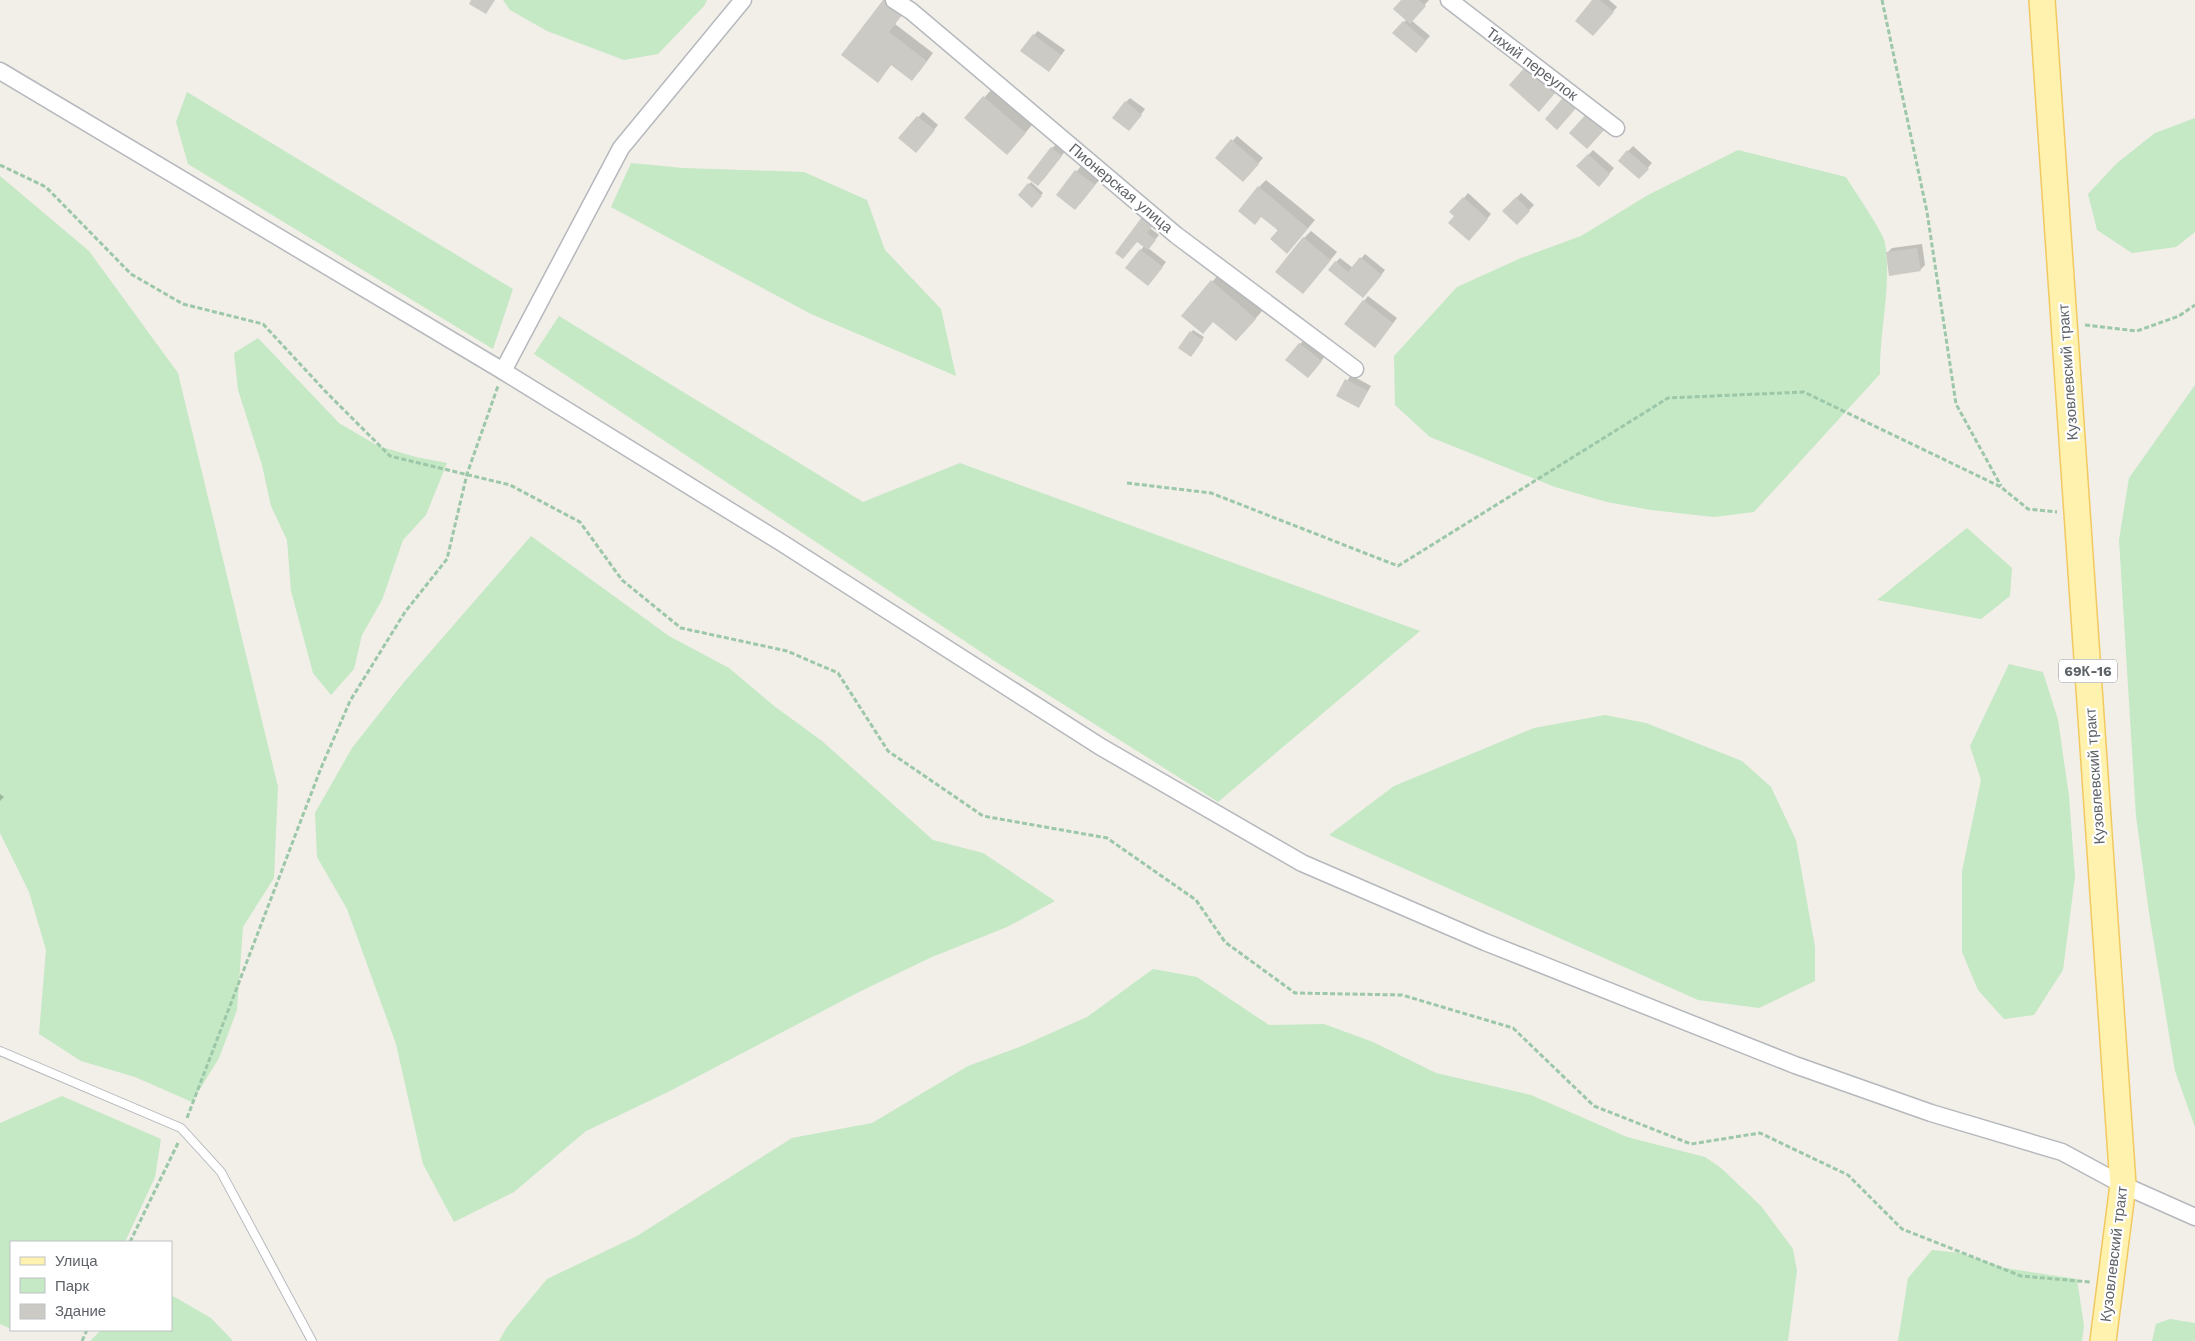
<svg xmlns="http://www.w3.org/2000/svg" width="2195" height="1341" viewBox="0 0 2195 1341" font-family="'Work Sans',sans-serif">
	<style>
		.green { fill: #c5e8c5 }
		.shadow { fill: #0003 }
		.building { fill: #cccac5 }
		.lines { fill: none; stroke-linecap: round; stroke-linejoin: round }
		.service-casing { stroke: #b5b8bc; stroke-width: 10 }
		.minor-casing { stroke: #b5b8bc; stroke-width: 19 }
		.primary-casing { stroke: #f2c960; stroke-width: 28 }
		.path { stroke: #9cc7a9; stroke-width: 3; stroke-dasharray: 5 2.5; stroke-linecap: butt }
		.service { stroke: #fff; stroke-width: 8 }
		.minor { stroke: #fff; stroke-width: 16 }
		.primary { stroke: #fff2af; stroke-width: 25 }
		.labels { text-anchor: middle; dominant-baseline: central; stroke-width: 4.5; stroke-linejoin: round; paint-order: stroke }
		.shield { fill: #fff; stroke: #8f9295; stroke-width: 1 }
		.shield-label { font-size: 14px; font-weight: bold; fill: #5f6368 }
		.street-label { font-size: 15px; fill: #5f6368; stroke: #fff }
	</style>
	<rect width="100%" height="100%" fill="#f1efe8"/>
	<g class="green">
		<polygon points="503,0 707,0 704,6 658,54 624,60 547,31 510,10"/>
		<polygon points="187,92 513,289 493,349 188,164 176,122"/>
		<polygon points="2195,118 2195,232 2176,247 2132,253 2097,230 2088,194 2117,163 2155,133"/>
		<path d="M1738,150L1846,177C1853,189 1884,233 1885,243C1892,287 1879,331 1880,374L1754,512L1714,517L1651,510L1607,502L1555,487L1430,437L1395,405L1394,356L1457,287L1521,258L1581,236L1648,195Z"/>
		<polygon points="631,163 683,168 804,172 867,200 885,250 941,309 956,376 811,314 611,207"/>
		<polygon points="0,176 89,251 178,373 278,787 274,878 243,927 237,1010 219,1058 192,1102 135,1077 81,1061 39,1034 46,950 29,892 0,833"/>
		<polygon points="559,316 863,502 960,463 1420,631 1218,802 996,662 534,354"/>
		<polygon points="258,338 339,423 378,446 416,457 447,463 426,515 403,540 382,600 362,635 354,669 331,695 313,673 291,591 287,540 271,506 262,465 238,390 234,353"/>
		<polygon points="2195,385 2195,1127 2175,1071 2149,913 2136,816 2119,540 2129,478"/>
		<polygon points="1967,528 2012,568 2010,596 1981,619 1877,600"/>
		<polygon points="531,536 669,636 729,668 774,706 822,741 933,840 983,853 1055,901 1007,927 932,957 861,991 670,1091 586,1131 514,1192 454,1222 423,1164 396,1044 347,909 317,857 315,813 352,748 404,682"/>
		<polygon points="2009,664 2043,672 2058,720 2069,796 2075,877 2063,970 2034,1015 2004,1019 1978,990 1962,952 1962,871 1981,780 1970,746"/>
		<polygon points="1605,715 1646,723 1742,761 1771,787 1796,840 1815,947 1815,981 1759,1008 1698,1000 1329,835 1394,786 1534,728"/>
		<polygon points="1153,969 1197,977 1269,1025 1324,1024 1373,1042 1436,1073 1531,1095 1627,1137 1705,1157 1721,1168 1761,1206 1793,1249 1797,1271 1788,1341 499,1341 507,1327 547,1279 637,1236 792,1138 872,1123 968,1066 1022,1046 1087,1017"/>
		<polygon points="62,1096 161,1139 155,1177 125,1242 11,1242 11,1329 0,1324 0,1123"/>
		<polygon points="1932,1250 1960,1253 2005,1268 2077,1279 2084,1326 2082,1341 1898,1341 1908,1278"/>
		<polygon points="171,1295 211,1318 233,1341 90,1341 101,1330 171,1330"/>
		<polygon points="2170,1319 2195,1323 2195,1341 2152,1341 2156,1324"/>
	</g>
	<g class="shadow">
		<polygon points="885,0 910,5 895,24 933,53 919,72 892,64 878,81"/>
		<polygon points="1402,0 1429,0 1411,20 1430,36 1420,47 1394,33 1407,19"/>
		<polygon points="1594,0 1609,0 1617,7 1597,30"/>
		<polygon points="1038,31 1065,50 1053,66 1034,35"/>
		<polygon points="991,90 1032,125 1014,146 966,118"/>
		<polygon points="1130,98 1145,109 1133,125 1126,102"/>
		<polygon points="923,112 938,125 920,146 900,138"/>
		<polygon points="1237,136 1263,158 1247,176 1217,158"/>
		<polygon points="1057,144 1066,150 1043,180 1052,148"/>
		<polygon points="1633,146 1652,163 1639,178 1619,161"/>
		<polygon points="1593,150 1614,168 1603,181 1578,166"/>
		<polygon points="1081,166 1099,180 1080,204 1058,195"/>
		<polygon points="1266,180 1315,220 1294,245 1262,216 1259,187"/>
		<polygon points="1031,182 1043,193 1032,206 1020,195"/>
		<polygon points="1468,193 1491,214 1473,235 1456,216 1464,198"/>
		<polygon points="1521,193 1534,205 1517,223 1504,211"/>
		<polygon points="1150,228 1159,235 1148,248 1166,262 1152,280 1141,250 1144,246 1137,241 1116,253"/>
		<polygon points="1311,231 1337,252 1310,285 1304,238"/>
		<polygon points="1922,244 1925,265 1920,270 1887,253 1892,248"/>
		<polygon points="1365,254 1385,270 1367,292 1336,262 1340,258 1353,268"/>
		<polygon points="1219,274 1262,311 1243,333 1214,321 1183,316"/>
		<polygon points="1368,296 1397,318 1379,342 1364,301"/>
		<polygon points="1193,330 1204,337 1193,354 1180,348"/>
		<polygon points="1305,339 1325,356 1313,372 1300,344"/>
		<polygon points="1351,375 1371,386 1359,406 1338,395"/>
		<polygon points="0,794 4,797 0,801"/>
	</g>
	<g class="building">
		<polygon points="471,0 495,0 486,14 469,4"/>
		<polygon points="883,0 888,0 904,12 889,32 927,61 912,81 891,65 878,83 841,55"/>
		<polygon points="1401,0 1419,0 1426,6 1410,24 1393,9"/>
		<polygon points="1592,0 1600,0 1614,12 1593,36 1575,21"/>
		<polygon points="1403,21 1426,41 1416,53 1392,33"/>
		<polygon points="1033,34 1061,55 1049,72 1020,51"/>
		<polygon points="1526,66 1556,92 1539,112 1509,85"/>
		<polygon points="1566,94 1578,106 1557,130 1545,119"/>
		<polygon points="983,96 1026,133 1007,155 964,118"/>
		<polygon points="1125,101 1142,115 1129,131 1112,118"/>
		<polygon points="1588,112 1606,128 1587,149 1569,133"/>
		<polygon points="917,116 935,130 916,153 898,138"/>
		<polygon points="1231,139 1259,164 1243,182 1215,158"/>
		<polygon points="1051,147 1062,156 1038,186 1027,178"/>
		<polygon points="1627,150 1649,169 1639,179 1618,161"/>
		<polygon points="1588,154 1610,174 1599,187 1576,166"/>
		<polygon points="1075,170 1095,185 1075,210 1056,195"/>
		<polygon points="1028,183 1042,196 1032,208 1018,195"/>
		<polygon points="1258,186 1308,228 1287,254 1270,239 1278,230 1261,217 1255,225 1238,211"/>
		<polygon points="1463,197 1488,219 1469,241 1448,223 1454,216 1449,212"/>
		<polygon points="1516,197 1530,211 1517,225 1502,211"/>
		<polygon points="1142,217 1153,225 1147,233 1156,240 1148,250 1137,242 1123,259 1115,253"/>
		<polygon points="1303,237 1331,260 1303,294 1275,272"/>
		<polygon points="1917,248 1921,271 1889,276 1886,252"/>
		<polygon points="1140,249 1163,267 1148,286 1125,268"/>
		<polygon points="1360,257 1382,275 1363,298 1328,270 1335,261 1348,272"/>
		<polygon points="1211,280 1256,319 1236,341 1213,322 1203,334 1181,316"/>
		<polygon points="1363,300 1393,323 1375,348 1344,324"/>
		<polygon points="1190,331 1203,340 1191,357 1178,348"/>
		<polygon points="1299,343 1322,361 1308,378 1285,360"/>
		<polygon points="1345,379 1368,391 1359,408 1336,396"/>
	</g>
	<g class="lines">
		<g class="service-casing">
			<polyline id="service" points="0,1051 181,1128 221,1172 312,1341"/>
		</g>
		<g class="minor-casing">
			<g id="minor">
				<polyline points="894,0 911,11 1176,235 1355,369"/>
				<polyline points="1449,0 1616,128"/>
				<polyline points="0,71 503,371 782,543 1101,747 1302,863 1485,942 1795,1065 1931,1113 2062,1152 2123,1185 2195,1217"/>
				<polyline points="503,371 621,148 743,0"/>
			</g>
		</g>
		<g class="primary-casing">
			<polyline id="primary" points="2042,0 2123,1185 2103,1341"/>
		</g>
		<g class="path">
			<polyline points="1882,0 1927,212 1956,404 2001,486"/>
			<polyline points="0,165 46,187 131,274 183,304 263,324 327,393 390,456 510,485 580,522 622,580 681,628 787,651 838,673 888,751 983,816 1107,838 1196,900 1225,942 1295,993 1402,995 1513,1028 1594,1106 1691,1144 1760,1133 1848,1175 1902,1229 2021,1276 2090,1282"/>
			<polyline points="2085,325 2137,331 2179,316 2195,305"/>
			<polyline points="1127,483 1211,493 1398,566 1668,398 1804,392 2001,487 2028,509 2057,512"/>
			<polyline points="187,1118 321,768 350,701 405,612 447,559 467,474 498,386"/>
			<polyline points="130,1242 178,1143"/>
			<polyline points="82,1341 87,1330"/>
		</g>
		<use href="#service" class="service"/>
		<use href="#minor" class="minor"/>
		<use href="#primary" class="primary"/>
	</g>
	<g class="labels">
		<rect class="shield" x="2059" y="659.5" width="58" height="23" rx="4"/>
		<g class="shield-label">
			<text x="2088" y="671">69К-16</text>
		</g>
		<g class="street-label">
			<text transform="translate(1532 64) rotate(37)">Тихий переулок</text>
			<text transform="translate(1121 188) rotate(40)">Пионерская улица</text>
			<text transform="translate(2068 372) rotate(-94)">Кузовлевский тракт</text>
			<text transform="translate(2095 776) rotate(-94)">Кузовлевский тракт</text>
			<text transform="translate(2114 1254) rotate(-83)">Кузовлевский тракт</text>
		</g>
	</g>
	<rect x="10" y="1241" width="162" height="90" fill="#ffffff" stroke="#bfc1c3"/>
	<rect x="20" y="1257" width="25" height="8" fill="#fff2af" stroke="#bfc1c3"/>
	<text x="55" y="1266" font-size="15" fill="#5f6368">Улица</text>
	<rect x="20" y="1278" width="25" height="15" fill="#c5e8c5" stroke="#bfc1c3"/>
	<text x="55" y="1291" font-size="15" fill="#5f6368">Парк</text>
	<rect x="20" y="1304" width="25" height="15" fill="#cccac5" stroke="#bfc1c3"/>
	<text x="55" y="1316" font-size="15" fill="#5f6368">Здание</text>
</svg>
